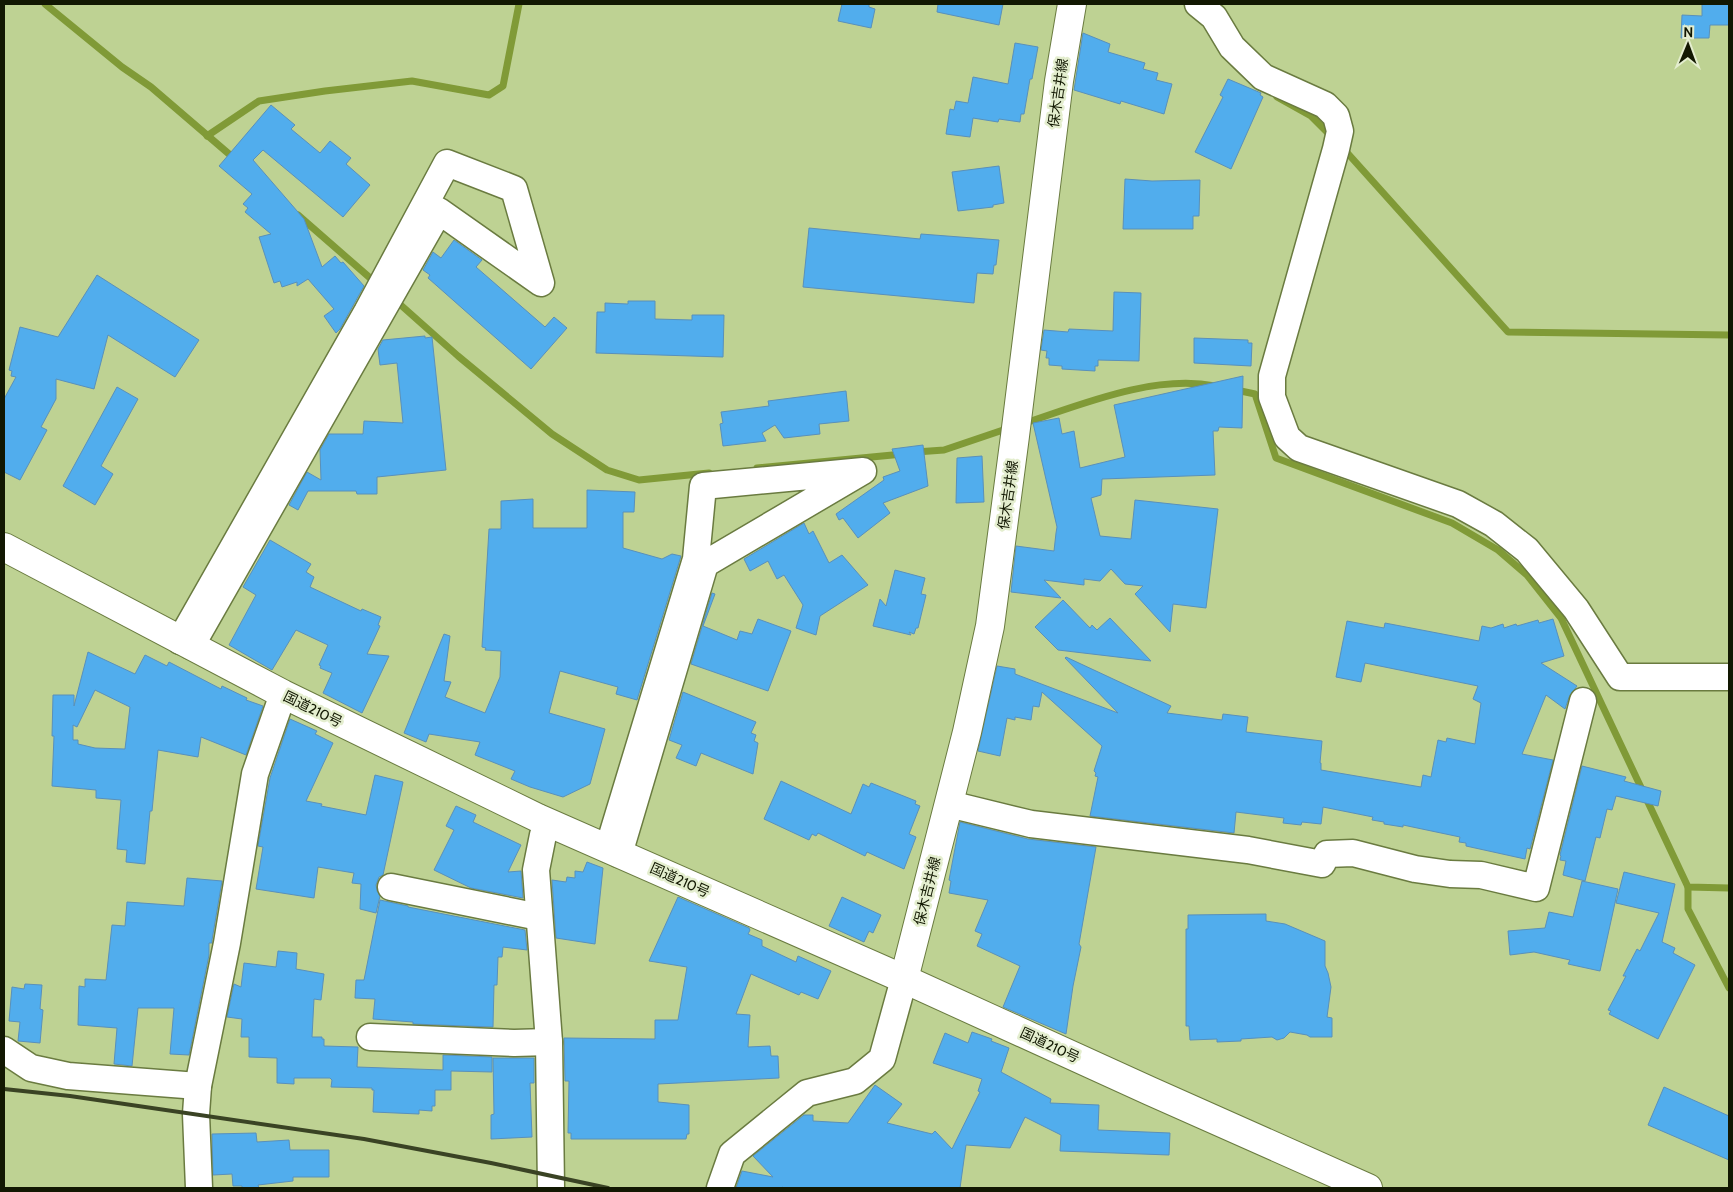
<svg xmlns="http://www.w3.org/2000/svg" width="1733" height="1192" viewBox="0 0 1733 1192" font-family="Cabin,'Noto Sans JP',sans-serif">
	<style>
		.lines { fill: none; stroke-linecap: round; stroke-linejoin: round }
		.stream { stroke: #809a37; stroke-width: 7 }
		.building { fill: #51aded; stroke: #5990ba; fill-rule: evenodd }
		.minor-casing { stroke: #6a7b40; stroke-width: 29 }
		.major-casing { stroke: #6a7b40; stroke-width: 30 }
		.highway-casing { stroke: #6a7b40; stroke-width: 30 }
		.minor { stroke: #fff; stroke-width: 26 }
		.major { stroke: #fff; stroke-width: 28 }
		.highway { stroke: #fff; stroke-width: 28 }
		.rail { stroke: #3a4324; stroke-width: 4 }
		.labels { text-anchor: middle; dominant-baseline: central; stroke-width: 5; stroke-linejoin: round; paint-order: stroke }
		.street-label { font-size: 14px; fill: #121802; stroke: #e4eecf }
	</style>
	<rect width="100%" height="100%" fill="#bed293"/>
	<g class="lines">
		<g class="stream">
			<polyline points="45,4 122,67 151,87 236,160"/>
			<polyline points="1277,97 1311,116 1333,138"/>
			<polyline points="207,136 259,101 325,91 412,81 489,95 503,86 519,4"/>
			<polyline points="1342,147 1508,332 1729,335"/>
			<polyline points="298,215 377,284"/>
			<polyline points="394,299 458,356 552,434 607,470 639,480 709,473"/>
			<polyline points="1236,390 1255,394 1276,458 1452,523 1498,550 1527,575 1561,618 1688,887 1729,888"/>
			<path d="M1022,424C1080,405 1153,374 1215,386"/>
			<polyline points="916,452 944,450 1009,428"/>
			<polyline points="757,468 903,454"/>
			<polyline points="1688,887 1688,909 1729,988"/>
		</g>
	</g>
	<g class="building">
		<polygon points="842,4 869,4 869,7 875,9 871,28 838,21"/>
		<polygon points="938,4 1003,4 999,25 937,12"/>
		<polygon points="1702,4 1729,4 1729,25 1710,25 1709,38 1681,38 1682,15 1702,16"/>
		<polygon points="1083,33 1110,44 1108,52 1145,63 1143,69 1158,73 1156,80 1172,84 1164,114 1121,101 1120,104 1074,90"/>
		<polygon points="1015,43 1038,47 1032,79 1030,79 1024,114 1021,114 1020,122 999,119 998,122 973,118 970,137 946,134 950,109 954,110 956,101 968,103 973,77 1008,84"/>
		<polygon points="1228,79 1261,93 1260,95 1263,97 1231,169 1195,152 1223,97 1220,95"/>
		<polygon points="271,105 295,125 291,129 320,153 330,141 351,158 346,164 370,185 343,217 263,150 253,160 304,219 322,267 335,256 341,263 343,262 364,286 340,329 336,333 324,316 334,309 308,279 297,286 297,282 282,287 280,281 274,283 259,237 271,234 245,212 248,208 243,204 252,194 219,166"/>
		<polygon points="999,166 1004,203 993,205 993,207 958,211 952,172"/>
		<polygon points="1125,179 1152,181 1200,180 1199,216 1193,216 1193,229 1123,229"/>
		<polygon points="809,228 920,239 921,234 999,240 996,265 994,265 993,274 977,273 974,303 803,287"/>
		<polygon points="454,240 482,260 476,267 545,327 554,317 567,328 531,369 428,278 430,275 423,270 433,252 441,258"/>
		<polygon points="97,275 199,340 175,377 108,335 94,389 56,379 56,399 41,427 47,430 20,480 4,472 4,399 16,377 11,376 12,371 9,370 20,327 58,337"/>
		<polygon points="1114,292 1141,293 1139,361 1098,360 1098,366 1095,366 1095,371 1062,369 1062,366 1049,365 1049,358 1046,358 1047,351 1041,350 1044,330 1068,332 1069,329 1113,331"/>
		<polygon points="628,301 655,301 655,319 692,320 692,315 724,315 723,357 596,353 597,312 605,312 605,303 628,304"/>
		<polygon points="425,336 425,338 432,337 446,470 377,477 377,494 357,494 356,491 308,491 298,510 289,505 307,472 321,480 320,450 329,434 363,434 364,421 403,423 397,363 380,365 378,349 383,340"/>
		<polygon points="1194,338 1248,340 1248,343 1252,343 1251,366 1194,363"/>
		<polygon points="1243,376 1242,428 1219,427 1218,431 1213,431 1215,475 1102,479 1101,495 1091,498 1100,536 1131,539 1135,500 1218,509 1206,608 1173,604 1170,632 1135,594 1143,586 1125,584 1111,569 1100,581 1084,579 1084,585 1044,580 1061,598 1011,592 1016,546 1054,551 1056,533 1057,527 1033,423 1059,418 1062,434 1074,431 1080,468 1125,457 1114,405"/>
		<polygon points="117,387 138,399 101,466 113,474 95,505 63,486"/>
		<polygon points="846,391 849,421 819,424 820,434 784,438 775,425 762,433 766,441 723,446 720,424 723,423 721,412 769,406 768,401"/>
		<polygon points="923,445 928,486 883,503 890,513 858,538 843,518 839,520 836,514 884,480 883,477 900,471 892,449"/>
		<polygon points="982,456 984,502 956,503 957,458"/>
		<polygon points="587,490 635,492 634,512 623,512 623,548 662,559 672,554 681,556 637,700 616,694 618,687 560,671 549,713 605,729 590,784 563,797 530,787 511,779 515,771 475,755 480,742 429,734 426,742 404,733 444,634 450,636 444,681 451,682 445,697 485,713 500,677 501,651 485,650 486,648 482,647 489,529 501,529 501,501 533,499 533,528 587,528"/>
		<polygon points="804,523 809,534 813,531 829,563 842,555 868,585 820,616 816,635 796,628 803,605 784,575 777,579 768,561 750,571 744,559"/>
		<polygon points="270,540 311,564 306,572 314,577 310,587 361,611 362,609 381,617 378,625 380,626 367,654 389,656 362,713 323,693 332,673 320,668 321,666 319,665 328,645 296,630 272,670 229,645 256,595 243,587"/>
		<polygon points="895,570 925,578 921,594 926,595 918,628 916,628 914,634 909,632 911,635 873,626 880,599 886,606"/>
		<polygon points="712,593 715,594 703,626 737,640 740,631 752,634 758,619 791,631 768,691 691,664"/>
		<polygon points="1063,600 1090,628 1092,625 1097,630 1110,618 1151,661 1058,650 1035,627"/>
		<polygon points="1553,619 1564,656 1541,663 1577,686 1569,697 1565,709 1546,695 1522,754 1553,760 1530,849 1527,848 1525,859 1466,846 1466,843 1459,842 1460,837 1403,825 1403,827 1384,824 1384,822 1372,820 1373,817 1323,807 1321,824 1302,822 1301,825 1283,823 1284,818 1236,812 1234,833 1090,816 1098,777 1095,776 1096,773 1094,771 1102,746 1042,692 1039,707 1033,706 1031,720 1015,717 1015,720 1007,718 1000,756 978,751 997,666 1015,669 1015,674 1118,713 1065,658 1066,657 1171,706 1167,713 1222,720 1223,714 1248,717 1246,732 1322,741 1320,763 1321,763 1321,770 1421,787 1423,775 1431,777 1438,740 1446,742 1447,738 1475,744 1481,703 1473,699 1478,686 1365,663 1361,682 1336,677 1347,621 1384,628 1385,623 1479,641 1482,626 1491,628 1503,624 1504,628 1516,624 1517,626 1538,620 1539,623"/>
		<path d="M88,652L135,674L145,655L167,666L169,662L221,689L222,686L247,698L246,700L263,706L246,755L201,737L198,757L158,750L152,811H150L145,864L126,862L127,850L117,849L121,800L96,798V790L52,786L54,736H52L53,695H74V706ZM95,690L130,707L125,749L95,748L78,744V740H73V725L77,727Z"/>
		<polygon points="683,692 756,722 751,733 756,735 754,741 758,743 753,774 701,753 696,766 676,758 682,745 669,740"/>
		<polygon points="290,719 317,731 315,734 333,743 306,801 322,804 321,806 366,815 375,775 403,782 383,875 379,877 376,885 377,891 380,896 376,913 360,909 361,884 352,883 354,873 318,867 314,898 256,889 263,847 258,846 270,778"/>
		<polygon points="1582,766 1626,777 1624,781 1661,791 1658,806 1616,796 1612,810 1607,809 1600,838 1596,837 1585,881 1563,875 1566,861 1560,860 1561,856 1560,855"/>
		<polygon points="781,781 851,814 863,784 869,787 871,783 916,801 915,804 920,806 909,834 916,837 904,869 867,852 865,856 818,833 816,836 812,834 809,840 764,819"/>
		<polygon points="456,806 476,815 473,822 521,845 508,872 521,871 523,898 471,888 434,870 454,830 446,826"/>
		<polygon points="960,822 1028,839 1096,847 1079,944 1081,947 1073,986 1066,1034 1003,1007 1020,966 977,946 982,934 975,931 988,900 949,893 951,881 949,880"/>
		<polygon points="587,862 603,868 595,944 556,938 552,880 566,882 567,877 575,878 575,871 583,872"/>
		<polygon points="1624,872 1675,884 1662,942 1675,948 1673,953 1695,965 1658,1039 1609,1014 1611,1011 1608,1010 1626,976 1623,976 1637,949 1640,951 1659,913 1616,903"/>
		<polygon points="187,878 222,881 212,940 212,943 209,943 209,955 189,1055 170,1054 174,1008 138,1008 132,1066 114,1064 117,1028 78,1025 79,986 85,987 85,979 106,980 112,925 125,926 127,902 184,906"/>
		<polygon points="1582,881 1618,889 1600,971 1568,964 1570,960 1534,952 1510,955 1508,931 1545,928 1549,912 1573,917"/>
		<polygon points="678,897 749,928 750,930 748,934 762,940 762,946 796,962 798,956 831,971 818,999 801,992 799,995 751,974 736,1014 750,1015 748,1047 770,1046 771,1056 778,1056 779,1078 658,1084 658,1102 689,1105 689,1134 687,1134 686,1139 571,1139 571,1133 568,1133 569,1081 565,1081 564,1038 655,1039 655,1020 678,1020 687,967 649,961"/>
		<polygon points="842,897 881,915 873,933 869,931 864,942 829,926"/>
		<polygon points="380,900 408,906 408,907 525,930 527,950 503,947 502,957 498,957 497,985 494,985 493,1027 413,1024 413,1022 373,1019 375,999 355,998 356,980 364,980"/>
		<polygon points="1266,914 1266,921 1285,924 1325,941 1325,966 1328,973 1331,987 1327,1017 1332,1018 1332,1037 1310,1037 1307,1035 1290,1032 1284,1038 1277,1040 1272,1037 1241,1039 1241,1041 1217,1042 1217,1039 1190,1040 1189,1026 1186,1026 1186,929 1188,929 1188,915"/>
		<polygon points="278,951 297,953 296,969 324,974 321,1000 314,999 312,1037 322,1037 322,1039 324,1039 324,1046 358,1047 357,1067 443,1070 443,1055 492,1057 492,1072 451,1071 451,1090 435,1090 435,1106 432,1106 432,1111 419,1110 419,1114 373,1112 374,1090 372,1090 372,1088 331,1087 332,1080 330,1078 294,1078 294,1084 277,1083 277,1058 249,1057 249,1037 241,1037 242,1019 227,1017 234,984 241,987 244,963 276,967"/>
		<polygon points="25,984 42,985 40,1009 43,1010 40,1043 18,1041 20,1022 9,1021 12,987 24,989"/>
		<polygon points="972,1032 992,1039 991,1041 1009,1048 1001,1072 1051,1099 1050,1103 1099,1105 1098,1130 1170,1133 1169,1155 1060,1151 1061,1135 1025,1117 1010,1148 966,1145 960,1188 784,1188 782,1187 782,1188 736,1188 742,1171 773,1177 753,1156 804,1115 813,1115 813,1121 848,1123 875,1085 902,1104 887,1123 932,1134 935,1131 952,1149 980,1092 978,1091 982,1079 933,1063 945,1033 968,1043"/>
		<polygon points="493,1058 534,1058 534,1083 530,1083 532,1137 491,1139 491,1115 494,1114"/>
		<polygon points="1664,1087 1729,1116 1729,1160 1648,1125"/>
		<polygon points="256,1133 257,1142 289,1140 290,1150 329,1150 329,1177 293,1177 293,1181 258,1185 259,1188 242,1188 242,1186 233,1186 232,1174 213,1175 212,1134"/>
	</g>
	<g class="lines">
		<g class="minor-casing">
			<g id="minor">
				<polyline points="1198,4 1214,17 1232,47 1263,77 1325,105 1336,116 1340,131 1336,149 1272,376 1272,397 1287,437 1299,448 1458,504 1494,524 1527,550 1576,609 1620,677 1729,677"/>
				<polyline points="180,641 367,312 447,163 514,189 541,283 439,211 191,646"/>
				<polyline points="949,804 1031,824 1248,850 1322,864 1327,854 1353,853 1415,869 1450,874 1481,875 1536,888 1583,701"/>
				<polyline points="548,823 543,835 536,870 549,1042 551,1188"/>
				<polyline points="608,849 696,559 703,486 863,471 705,564 619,854"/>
				<polyline points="391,887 539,917"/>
				<polyline points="370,1037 514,1043 549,1042"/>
				<polyline points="4,1050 31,1068 68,1076 198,1086"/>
				<polyline points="199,1188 196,1114 198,1086 227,943 255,774 283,694"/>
				<polyline points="720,1188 732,1154 807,1093 855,1081 882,1059 904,979"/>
			</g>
		</g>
		<g class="major-casing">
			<polyline id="major" points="904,979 967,732 990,626 1015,436 1059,81 1072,4"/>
		</g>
		<g class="highway-casing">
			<polyline id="highway" points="4,547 283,694 538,818 904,979 1150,1091 1368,1188"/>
		</g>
		<use href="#minor" class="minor"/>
		<use href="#major" class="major"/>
		<use href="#highway" class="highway"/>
		<polyline class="rail" points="4,1089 70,1096 364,1139 491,1163 608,1188"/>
	</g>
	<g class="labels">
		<g class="street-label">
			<text transform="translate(1058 93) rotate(-82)">保木吉井線</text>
			<text transform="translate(1008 495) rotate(-82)">保木吉井線</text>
			<text transform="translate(313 709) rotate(26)">国道210号</text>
			<text transform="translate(680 880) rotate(24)">国道210号</text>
			<text transform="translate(927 891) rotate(-76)">保木吉井線</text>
			<text transform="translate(1050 1045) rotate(25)">国道210号</text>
		</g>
	</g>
	<rect width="1733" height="1192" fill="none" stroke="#121802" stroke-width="10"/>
	<g transform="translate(1688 45) rotate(1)" stroke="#e4eecf" stroke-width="4" paint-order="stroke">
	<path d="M0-4L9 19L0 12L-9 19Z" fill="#121802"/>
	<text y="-8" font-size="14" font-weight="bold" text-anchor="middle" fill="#121802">N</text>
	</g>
</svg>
